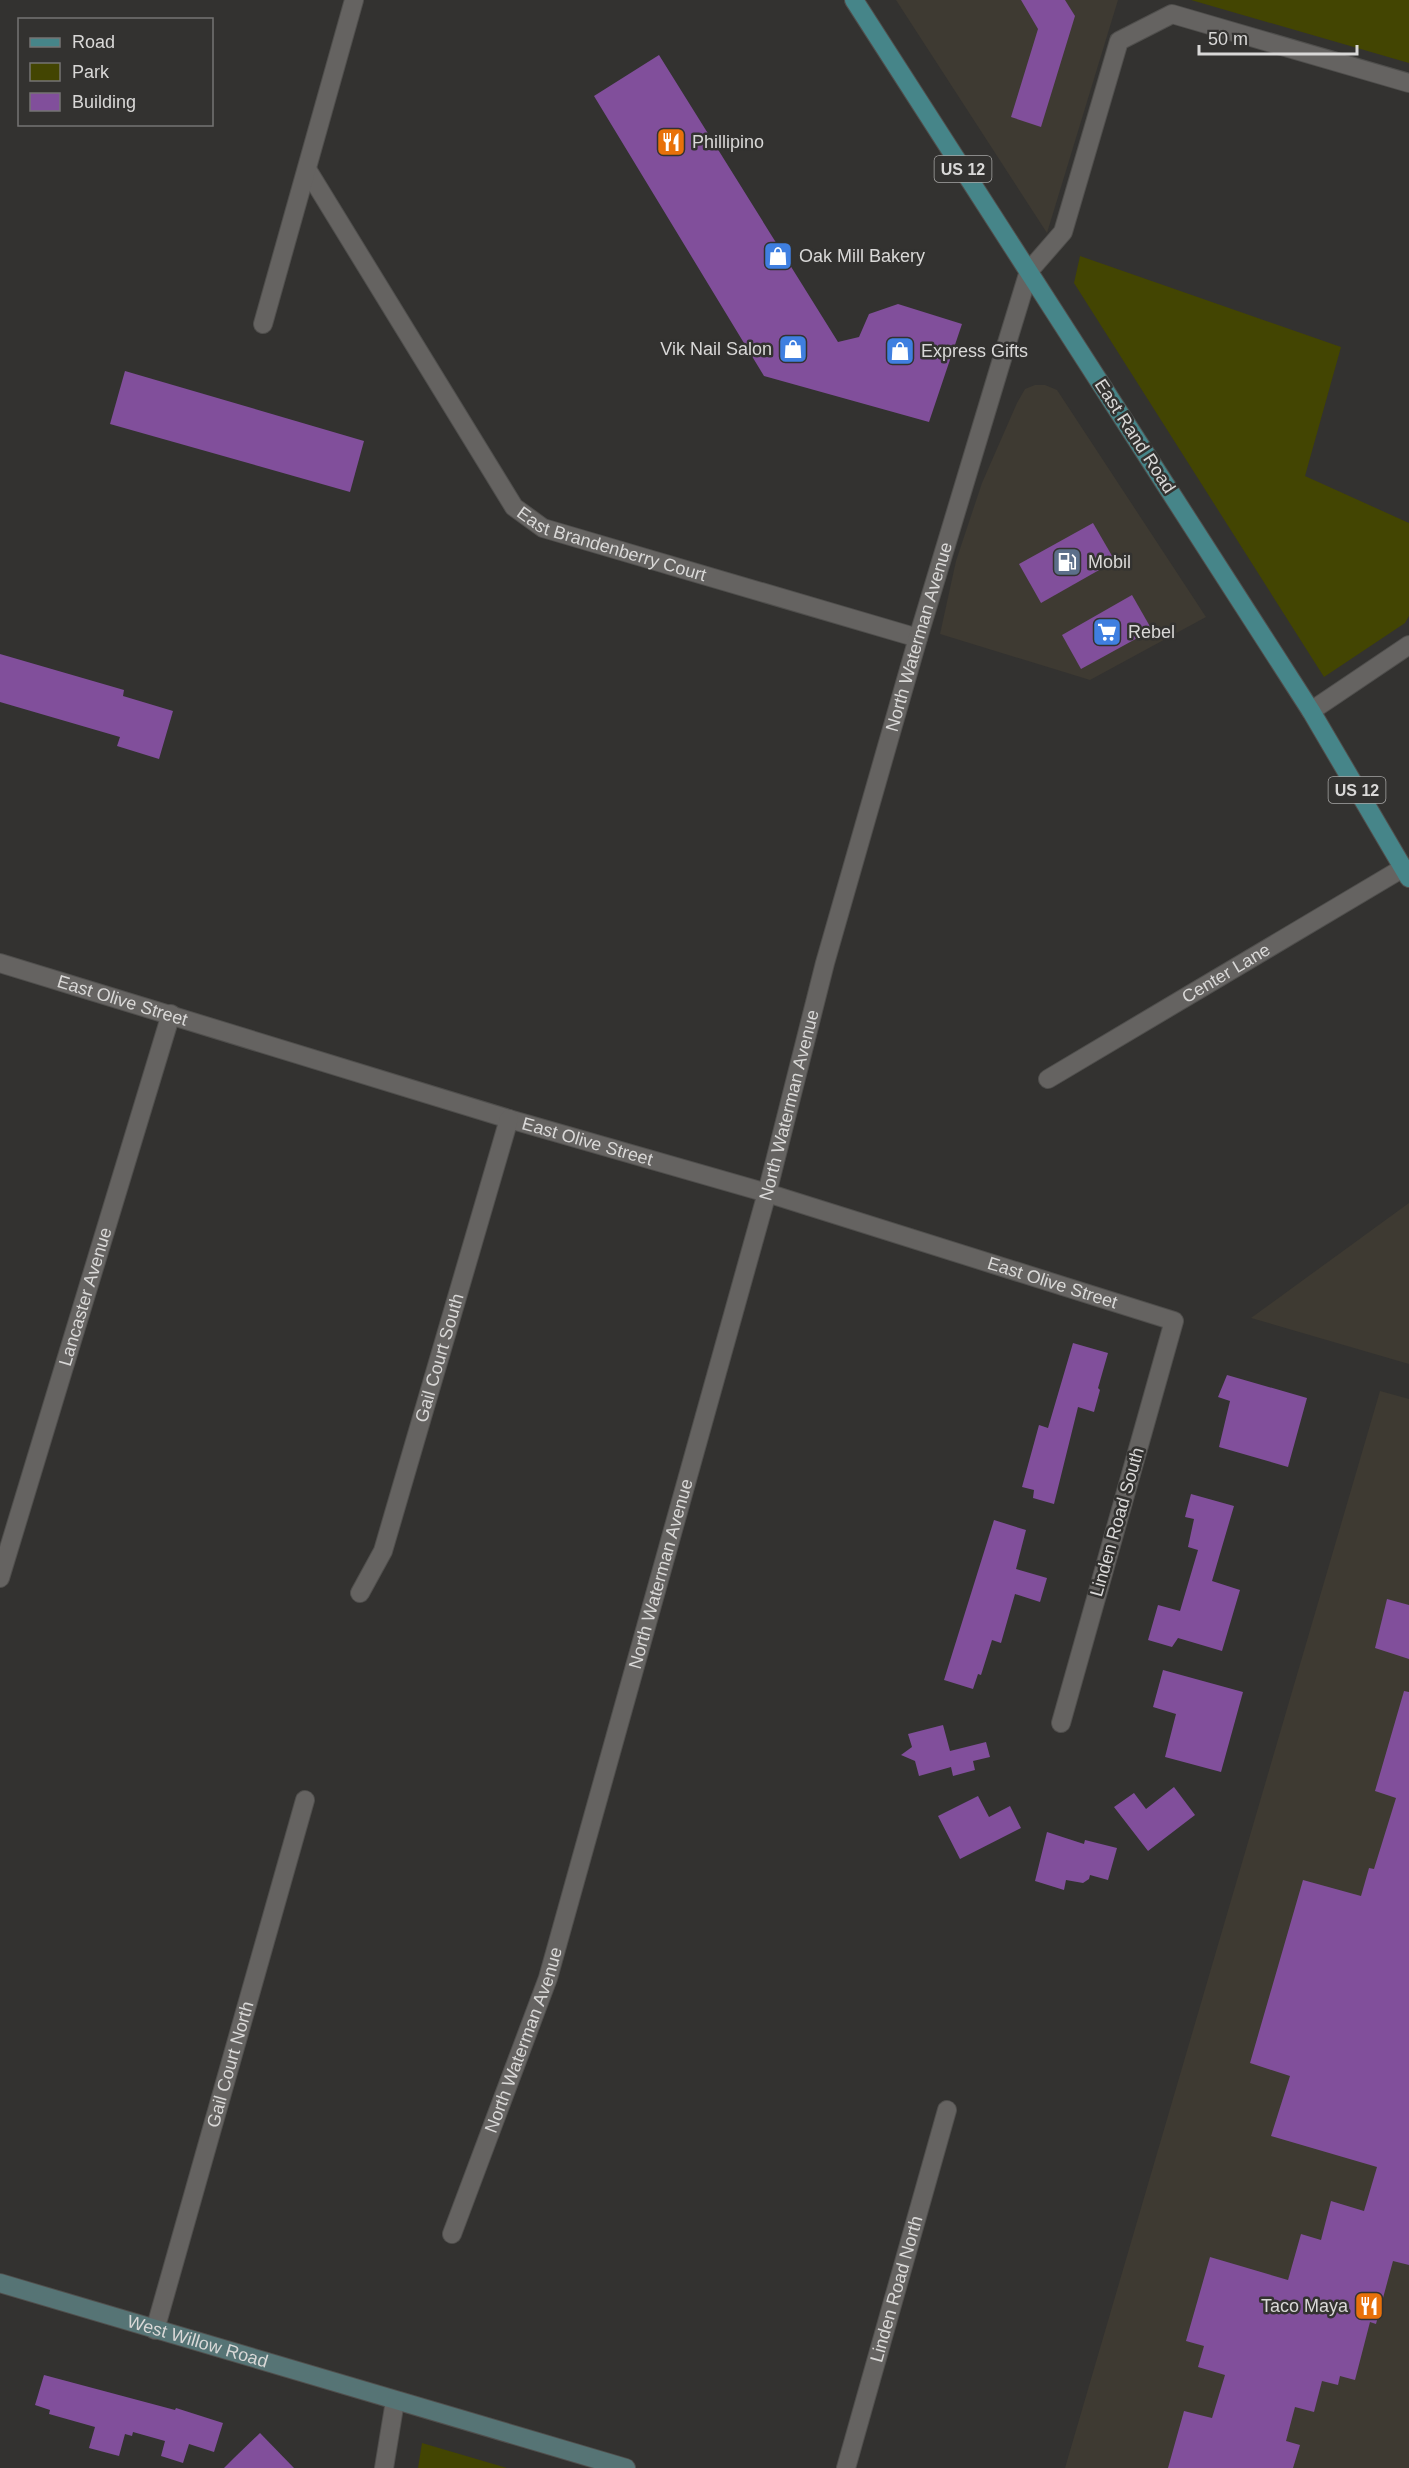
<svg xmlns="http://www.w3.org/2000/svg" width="1409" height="2468" viewBox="0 0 1409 2468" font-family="Arial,sans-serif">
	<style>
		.built { fill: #3e3a32 }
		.green { fill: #434502 }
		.building { fill: #814f9b }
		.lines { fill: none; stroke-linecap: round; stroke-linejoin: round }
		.street-casing { stroke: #504f4d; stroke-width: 20 }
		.secondary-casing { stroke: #504f4d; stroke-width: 20 }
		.primary-casing { stroke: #504f4d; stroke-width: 20 }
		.street { stroke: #656361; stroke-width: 18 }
		.secondary { stroke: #567475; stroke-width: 18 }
		.primary { stroke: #468589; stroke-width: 18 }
		.labels { text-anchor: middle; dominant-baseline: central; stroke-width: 5; stroke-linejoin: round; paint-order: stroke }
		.shield { fill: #333230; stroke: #a7a6a5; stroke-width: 1.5 }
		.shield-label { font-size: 16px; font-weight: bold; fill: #d9d8d7 }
		.poi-label { font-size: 18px; fill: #d9d8d7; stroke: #333230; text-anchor: start }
		.street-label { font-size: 18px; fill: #d9d8d7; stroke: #333230 }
	</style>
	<rect width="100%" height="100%" fill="#333230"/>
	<g class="built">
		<polygon points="896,0 1118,0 1047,233"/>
		<polygon points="1035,385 1045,385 1057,390 1206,617 1090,680 940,634 956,561 982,483 1017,403 1025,389"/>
		<polygon points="1409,1203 1409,1364 1251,1318"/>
		<polygon points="1380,1391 1409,1399 1409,2468 1065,2468"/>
	</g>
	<g class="green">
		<polygon points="1191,0 1409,0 1409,63"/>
		<polygon points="1080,256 1341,347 1305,476 1409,523 1409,616 1405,623 1324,677 1074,283"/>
		<polygon points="422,2443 507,2468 418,2468"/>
	</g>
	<g class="building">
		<polygon points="1021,0 1065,0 1075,16 1041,127 1011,117 1038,29"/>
		<polygon points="659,55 838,342 859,337 869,314 898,304 962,324 929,422 764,376 594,96"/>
		<polygon points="125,371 364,441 350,492 110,424"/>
		<polygon points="1093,523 1115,561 1041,603 1019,564"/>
		<polygon points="1132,595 1152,630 1081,669 1062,635"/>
		<polygon points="0,654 124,690 123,696 173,711 159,759 117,746 120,737 0,702"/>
		<polygon points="1073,1343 1108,1353 1098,1388 1100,1390 1094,1412 1078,1407 1054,1504 1033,1498 1034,1490 1022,1487 1039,1425 1048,1428"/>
		<polygon points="1227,1375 1307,1398 1288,1467 1219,1447 1230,1401 1218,1397"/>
		<polygon points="1191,1494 1234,1506 1212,1581 1240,1590 1222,1651 1178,1638 1172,1647 1148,1640 1158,1605 1180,1611 1198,1550 1188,1547 1194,1519 1185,1517"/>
		<polygon points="994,1520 1026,1530 1016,1569 1047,1578 1040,1602 1015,1594 1001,1643 992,1640 981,1675 978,1674 973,1689 944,1680"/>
		<polygon points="1387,1599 1409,1605 1409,1659 1375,1648"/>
		<polygon points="1163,1670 1243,1692 1221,1772 1165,1757 1176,1714 1153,1707"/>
		<polygon points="1404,1691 1409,1692 1409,2265 1393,2261 1376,2324 1370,2322 1355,2380 1340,2376 1338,2385 1322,2381 1314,2412 1295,2407 1286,2441 1300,2445 1293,2468 1168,2468 1184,2411 1212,2418 1225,2375 1198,2367 1204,2346 1186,2341 1210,2257 1288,2280 1301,2234 1321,2240 1331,2201 1364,2211 1377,2167 1271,2136 1290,2076 1250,2063 1303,1880 1361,1896 1369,1868 1374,1869 1396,1798 1375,1791"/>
		<polygon points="943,1725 950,1751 986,1742 990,1757 973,1761 975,1770 953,1776 951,1767 919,1776 915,1761 901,1755 912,1747 908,1734"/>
		<polygon points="1174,1787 1195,1815 1148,1851 1114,1807 1134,1793 1146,1809"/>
		<polygon points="978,1796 989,1817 1010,1806 1021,1828 960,1859 938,1816"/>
		<polygon points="1047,1832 1084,1844 1085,1840 1117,1848 1108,1880 1090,1875 1089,1879 1083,1883 1066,1880 1064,1890 1035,1881"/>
		<polygon points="44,2375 175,2410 176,2408 223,2423 214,2452 189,2444 183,2463 161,2456 165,2441 133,2432 132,2436 125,2434 119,2456 89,2448 95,2427 49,2414 50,2410 35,2405"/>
		<polygon points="260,2433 294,2468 224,2468 234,2458"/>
	</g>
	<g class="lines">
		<g class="street-casing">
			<g id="street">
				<path id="s1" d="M308,171L514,507L543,528L918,638"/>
				<polyline points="263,324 354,0"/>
				<polyline points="1311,711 1409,645"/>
				<path id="s2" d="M0,963L509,1119L767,1193L1174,1321L1061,1723"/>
				<path id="s3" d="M1048,1079L1403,868"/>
				<path id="s4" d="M0,1578L171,1014"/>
				<path id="s5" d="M360,1593L383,1551L509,1119"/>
				<path id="s6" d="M452,2234L548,1978L767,1193L825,963L918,638L999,369L1029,271L1063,232L1119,41L1172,14L1409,83"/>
				<path id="s7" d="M155,2330L305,1800"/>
				<polyline points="384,2468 395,2401"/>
				<path id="s8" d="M846,2468L947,2110"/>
			</g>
		</g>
		<g class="secondary-casing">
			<g id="secondary">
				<path id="s9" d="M0,2283L626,2468"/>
			</g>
		</g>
		<g class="primary-casing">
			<polyline id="primary" points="854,0 1311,711 1409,878"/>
		</g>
		<use href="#street" class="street"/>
		<use href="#secondary" class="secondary"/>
		<use href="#primary" class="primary"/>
	</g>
	<defs>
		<g id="restaurant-square" transform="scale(1.5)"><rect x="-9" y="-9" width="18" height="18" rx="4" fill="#e8710a" stroke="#333230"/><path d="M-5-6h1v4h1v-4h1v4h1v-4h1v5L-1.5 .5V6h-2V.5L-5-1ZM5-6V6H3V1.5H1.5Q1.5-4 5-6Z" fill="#fff"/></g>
		<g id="shop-square" transform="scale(1.5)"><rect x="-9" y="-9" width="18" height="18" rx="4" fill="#3f7fe0" stroke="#333230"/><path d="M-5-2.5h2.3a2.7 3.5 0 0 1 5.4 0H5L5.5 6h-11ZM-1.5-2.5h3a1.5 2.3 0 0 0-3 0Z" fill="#fff"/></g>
		<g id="fuel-square" transform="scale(1.5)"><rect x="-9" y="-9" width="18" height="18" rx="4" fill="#5c6f8a" stroke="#333230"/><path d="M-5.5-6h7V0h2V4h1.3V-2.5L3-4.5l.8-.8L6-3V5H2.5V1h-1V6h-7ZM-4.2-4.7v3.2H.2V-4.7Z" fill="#fff"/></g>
		<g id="supermarket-square" transform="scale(1.5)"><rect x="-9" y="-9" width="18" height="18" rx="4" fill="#3f7fe0" stroke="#333230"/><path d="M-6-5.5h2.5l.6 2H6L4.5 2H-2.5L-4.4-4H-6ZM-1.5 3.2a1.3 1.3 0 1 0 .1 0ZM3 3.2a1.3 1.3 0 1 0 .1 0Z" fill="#fff"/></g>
	</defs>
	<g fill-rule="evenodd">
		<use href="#restaurant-square" x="671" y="142"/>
		<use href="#shop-square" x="778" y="256"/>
		<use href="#shop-square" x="793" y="349"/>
		<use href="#shop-square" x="900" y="351"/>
		<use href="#fuel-square" x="1067" y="562"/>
		<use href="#supermarket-square" x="1107" y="632"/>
		<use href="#restaurant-square" x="1369" y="2306"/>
	</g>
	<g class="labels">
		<g class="shield">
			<rect x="934.5" y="156" width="57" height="26" rx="4.5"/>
			<rect x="1328.5" y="777" width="57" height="26" rx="4.5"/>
		</g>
		<g class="shield-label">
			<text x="963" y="169">US 12</text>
			<text x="1357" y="790">US 12</text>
		</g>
		<g class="poi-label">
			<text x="692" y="142">Phillipino</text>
			<text x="799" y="256">Oak Mill Bakery</text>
			<text x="772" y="349" text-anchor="end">Vik Nail Salon</text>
			<text x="921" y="351">Express Gifts</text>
			<text x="1088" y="562">Mobil</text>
			<text x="1128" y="632">Rebel</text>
			<text x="1348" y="2306" text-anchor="end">Taco Maya</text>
		</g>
		<g class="street-label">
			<text transform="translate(1135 436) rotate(57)">East Rand Road</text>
			<text stroke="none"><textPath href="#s1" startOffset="500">East Brandenberry Court</textPath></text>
			<text stroke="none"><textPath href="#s6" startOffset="1665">North Waterman Avenue</textPath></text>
			<text stroke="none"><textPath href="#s3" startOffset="207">Center Lane</textPath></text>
			<text stroke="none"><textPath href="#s2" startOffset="128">East Olive Street</textPath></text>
			<text stroke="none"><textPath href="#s6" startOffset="1179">North Waterman Avenue</textPath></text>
			<text stroke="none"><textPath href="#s2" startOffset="614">East Olive Street</textPath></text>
			<text stroke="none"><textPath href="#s2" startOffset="1100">East Olive Street</textPath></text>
			<text stroke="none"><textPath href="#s4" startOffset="294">Lancaster Avenue</textPath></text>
			<text stroke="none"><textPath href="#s5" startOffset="249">Gail Court South</textPath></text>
			<text transform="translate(1117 1522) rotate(-74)">Linden Road South</text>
			<text stroke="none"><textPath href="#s6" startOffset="693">North Waterman Avenue</textPath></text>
			<text stroke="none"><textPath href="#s6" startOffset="207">North Waterman Avenue</textPath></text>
			<text stroke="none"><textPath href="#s7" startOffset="276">Gail Court North</textPath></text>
			<text stroke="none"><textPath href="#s8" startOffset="186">Linden Road North</textPath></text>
			<text stroke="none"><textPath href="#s9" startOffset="206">West Willow Road</textPath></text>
		</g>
	</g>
	<rect x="18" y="18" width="195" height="108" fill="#333230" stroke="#757473" stroke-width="1.5"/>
	<rect x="30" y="38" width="30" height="9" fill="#468589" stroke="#757473" stroke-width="1.5"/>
	<text x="72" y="48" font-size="18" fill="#d9d8d7">Road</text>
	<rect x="30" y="63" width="30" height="18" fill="#434502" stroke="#757473" stroke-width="1.5"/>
	<text x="72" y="78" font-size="18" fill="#d9d8d7">Park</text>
	<rect x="30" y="93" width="30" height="18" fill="#814f9b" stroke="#757473" stroke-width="1.5"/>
	<text x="72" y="108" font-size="18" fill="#d9d8d7">Building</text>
	<path d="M1199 45v9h158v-9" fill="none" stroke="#d9d8d7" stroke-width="3"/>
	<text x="1208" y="45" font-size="18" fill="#d9d8d7" stroke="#333230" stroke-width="4.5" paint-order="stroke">50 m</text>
</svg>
